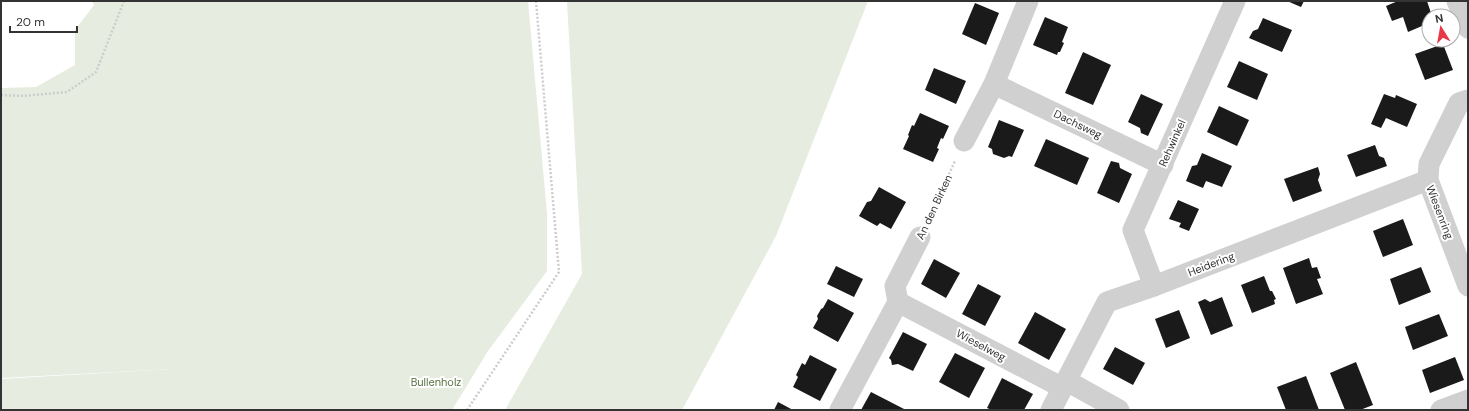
<svg xmlns="http://www.w3.org/2000/svg" width="1469" height="411" viewBox="0 0 1469 411" font-family="'DM Sans',sans-serif">
	<style>
		.green { fill: #e6ecdf }
		.building { fill: #1a1a1a }
		.lines { fill: none; stroke-linecap: round; stroke-linejoin: round }
		.path { stroke: #cdcdcd; stroke-width: 2.5; stroke-dasharray: 2 2; stroke-linecap: butt }
		.minor { stroke: #d0d0d0; stroke-width: 21 }
		.labels { text-anchor: middle; dominant-baseline: central; stroke-width: 4; stroke-linejoin: round; paint-order: stroke }
		.street-label { font-size: 11px; fill: #333; stroke: #fff }
		.park-label { font-size: 11px; fill: #56703f; stroke: #fff }
	</style>
	<rect width="100%" height="100%" fill="#fff"/>
	<g class="green">
		<polygon points="92,1 528,1 547,214 547,271 488,351 452,410 1,410 1,379 172,369 1,378 1,88 36,87 75,65 75,30 94,5"/>
		<polygon points="567,1 868,1 776,236 682,410 505,410 582,274"/>
	</g>
	<g class="building">
		<polygon points="1287,1 1304,1 1301,7"/>
		<polygon points="1398,1 1427,1 1432,16 1429,16 1429,23 1408,32 1403,17 1392,21 1386,6"/>
		<polygon points="975,3 999,13 986,45 962,34"/>
		<polygon points="1045,17 1068,27 1062,42 1064,43 1060,52 1058,52 1057,55 1033,45"/>
		<polygon points="1263,18 1292,30 1282,52 1249,38 1253,31 1258,29"/>
		<polygon points="1443,44 1453,70 1425,80 1415,54"/>
		<polygon points="1083,52 1111,65 1093,105 1065,93"/>
		<polygon points="1239,61 1268,74 1257,100 1227,87"/>
		<polygon points="934,68 966,81 956,104 925,90"/>
		<polygon points="1141,94 1163,104 1148,136 1141,133 1140,128 1128,122"/>
		<polygon points="1384,94 1395,98 1396,95 1417,104 1407,127 1386,118 1381,128 1371,124"/>
		<polygon points="1219,106 1249,120 1237,146 1207,132"/>
		<polygon points="920,113 949,126 943,139 941,138 937,148 939,149 933,162 903,149 909,136 908,135 912,125 914,126"/>
		<polygon points="999,120 1024,130 1012,157 1009,156 1004,158 993,154 992,149 988,147"/>
		<polygon points="1046,139 1089,158 1077,185 1034,166"/>
		<polygon points="1375,145 1379,156 1384,158 1387,166 1356,177 1347,155"/>
		<polygon points="1202,153 1232,166 1222,187 1206,181 1203,188 1186,181 1192,166 1197,165"/>
		<polygon points="1111,161 1119,163 1120,168 1132,174 1119,203 1097,193"/>
		<polygon points="1318,167 1320,174 1318,180 1322,191 1293,202 1284,179"/>
		<polygon points="879,187 906,202 891,229 880,223 877,226 859,216 867,202 871,201"/>
		<polygon points="1178,200 1199,209 1189,231 1179,227 1181,223 1169,219"/>
		<polygon points="1403,219 1413,245 1383,257 1373,231"/>
		<polygon points="1309,258 1312,268 1317,267 1321,278 1317,279 1323,294 1296,304 1283,268"/>
		<polygon points="934,259 960,273 946,298 921,284"/>
		<polygon points="836,266 863,279 854,297 827,284"/>
		<polygon points="1421,267 1431,292 1399,305 1390,279"/>
		<polygon points="1264,276 1270,291 1272,291 1276,299 1274,300 1275,304 1252,313 1241,285"/>
		<polygon points="978,284 1001,296 985,326 962,314"/>
		<polygon points="1222,297 1233,326 1211,335 1198,302 1205,299 1210,302"/>
		<polygon points="828,299 854,313 838,342 813,328 818,319 817,316 821,309 823,308"/>
		<polygon points="1179,310 1190,338 1166,348 1155,319"/>
		<polygon points="1035,312 1066,329 1049,360 1018,343"/>
		<polygon points="1439,314 1448,336 1413,350 1405,327"/>
		<polygon points="903,332 927,344 913,371 898,364 892,365 891,360 889,358"/>
		<polygon points="1115,347 1145,363 1133,385 1103,369"/>
		<polygon points="955,353 985,368 969,398 939,382"/>
		<polygon points="810,355 837,369 820,401 793,387 798,377 796,375 802,363 805,365"/>
		<polygon points="1455,357 1464,380 1430,393 1422,370"/>
		<polygon points="1356,362 1373,405 1360,410 1345,410 1330,373"/>
		<polygon points="1306,376 1319,410 1286,410 1277,387"/>
		<polygon points="1002,378 1033,394 1024,410 992,410 987,408"/>
		<polygon points="871,392 906,410 861,410"/>
		<polygon points="778,402 793,410 774,410"/>
	</g>
	<g class="lines">
		<g class="path">
			<polyline points="1,95 23,96 67,92 96,72 124,1"/>
			<polyline points="929,218 955,161"/>
			<polyline points="467,410 559,272 536,1"/>
		</g>
		<g class="minor">
			<polyline points="1457,1 1468,28"/>
			<polyline points="994,84 1163,165"/>
			<polyline points="1468,100 1459,103 1429,164 1428,180 1468,286"/>
			<polyline points="964,141 994,84 1028,1"/>
			<polyline points="1154,286 1133,230 1235,1"/>
			<polyline points="898,302 1063,388"/>
			<polyline points="1067,381 1119,410"/>
			<polyline points="840,410 898,302 895,286 920,237"/>
			<polyline points="1051,410 1107,302 1154,286 1428,180"/>
			<polyline points="1441,410 1468,400"/>
		</g>
	</g>
	<g class="labels">
		<g class="street-label">
			<text transform="translate(1078 124) rotate(26)">Dachsweg</text>
			<text transform="translate(1172 143) rotate(-66)">Rehwinkel</text>
			<text transform="translate(934 207) rotate(-65)">An den Birken</text>
			<text transform="translate(1440 212) rotate(69)">Wiesenring</text>
			<text transform="translate(1211 264) rotate(-21)">Heidering</text>
			<text transform="translate(981 345) rotate(28)">Wieselweg</text>
		</g>
		<g class="park-label">
			<text x="436" y="382">Bullenholz</text>
		</g>
	</g>
	<rect width="1469" height="411" fill="none" stroke="#333333" stroke-width="4"/>
	<g transform="translate(1441 28) rotate(349)"><circle r="19" fill="#ffffff" stroke="#adadad"/>
	<path d="M0-3L7 15L0 10L-7 15Z" fill="#e63946"/>
	<text y="-6" font-size="11" font-weight="bold" text-anchor="middle" fill="#333333">N</text>
	</g>
	<path d="M10 26v6h67v-6" fill="none" stroke="#333333" stroke-width="2"/>
	<text x="16" y="26" font-size="12" fill="#333333" stroke="#ffffff" stroke-width="3" paint-order="stroke">20 m</text>
</svg>
